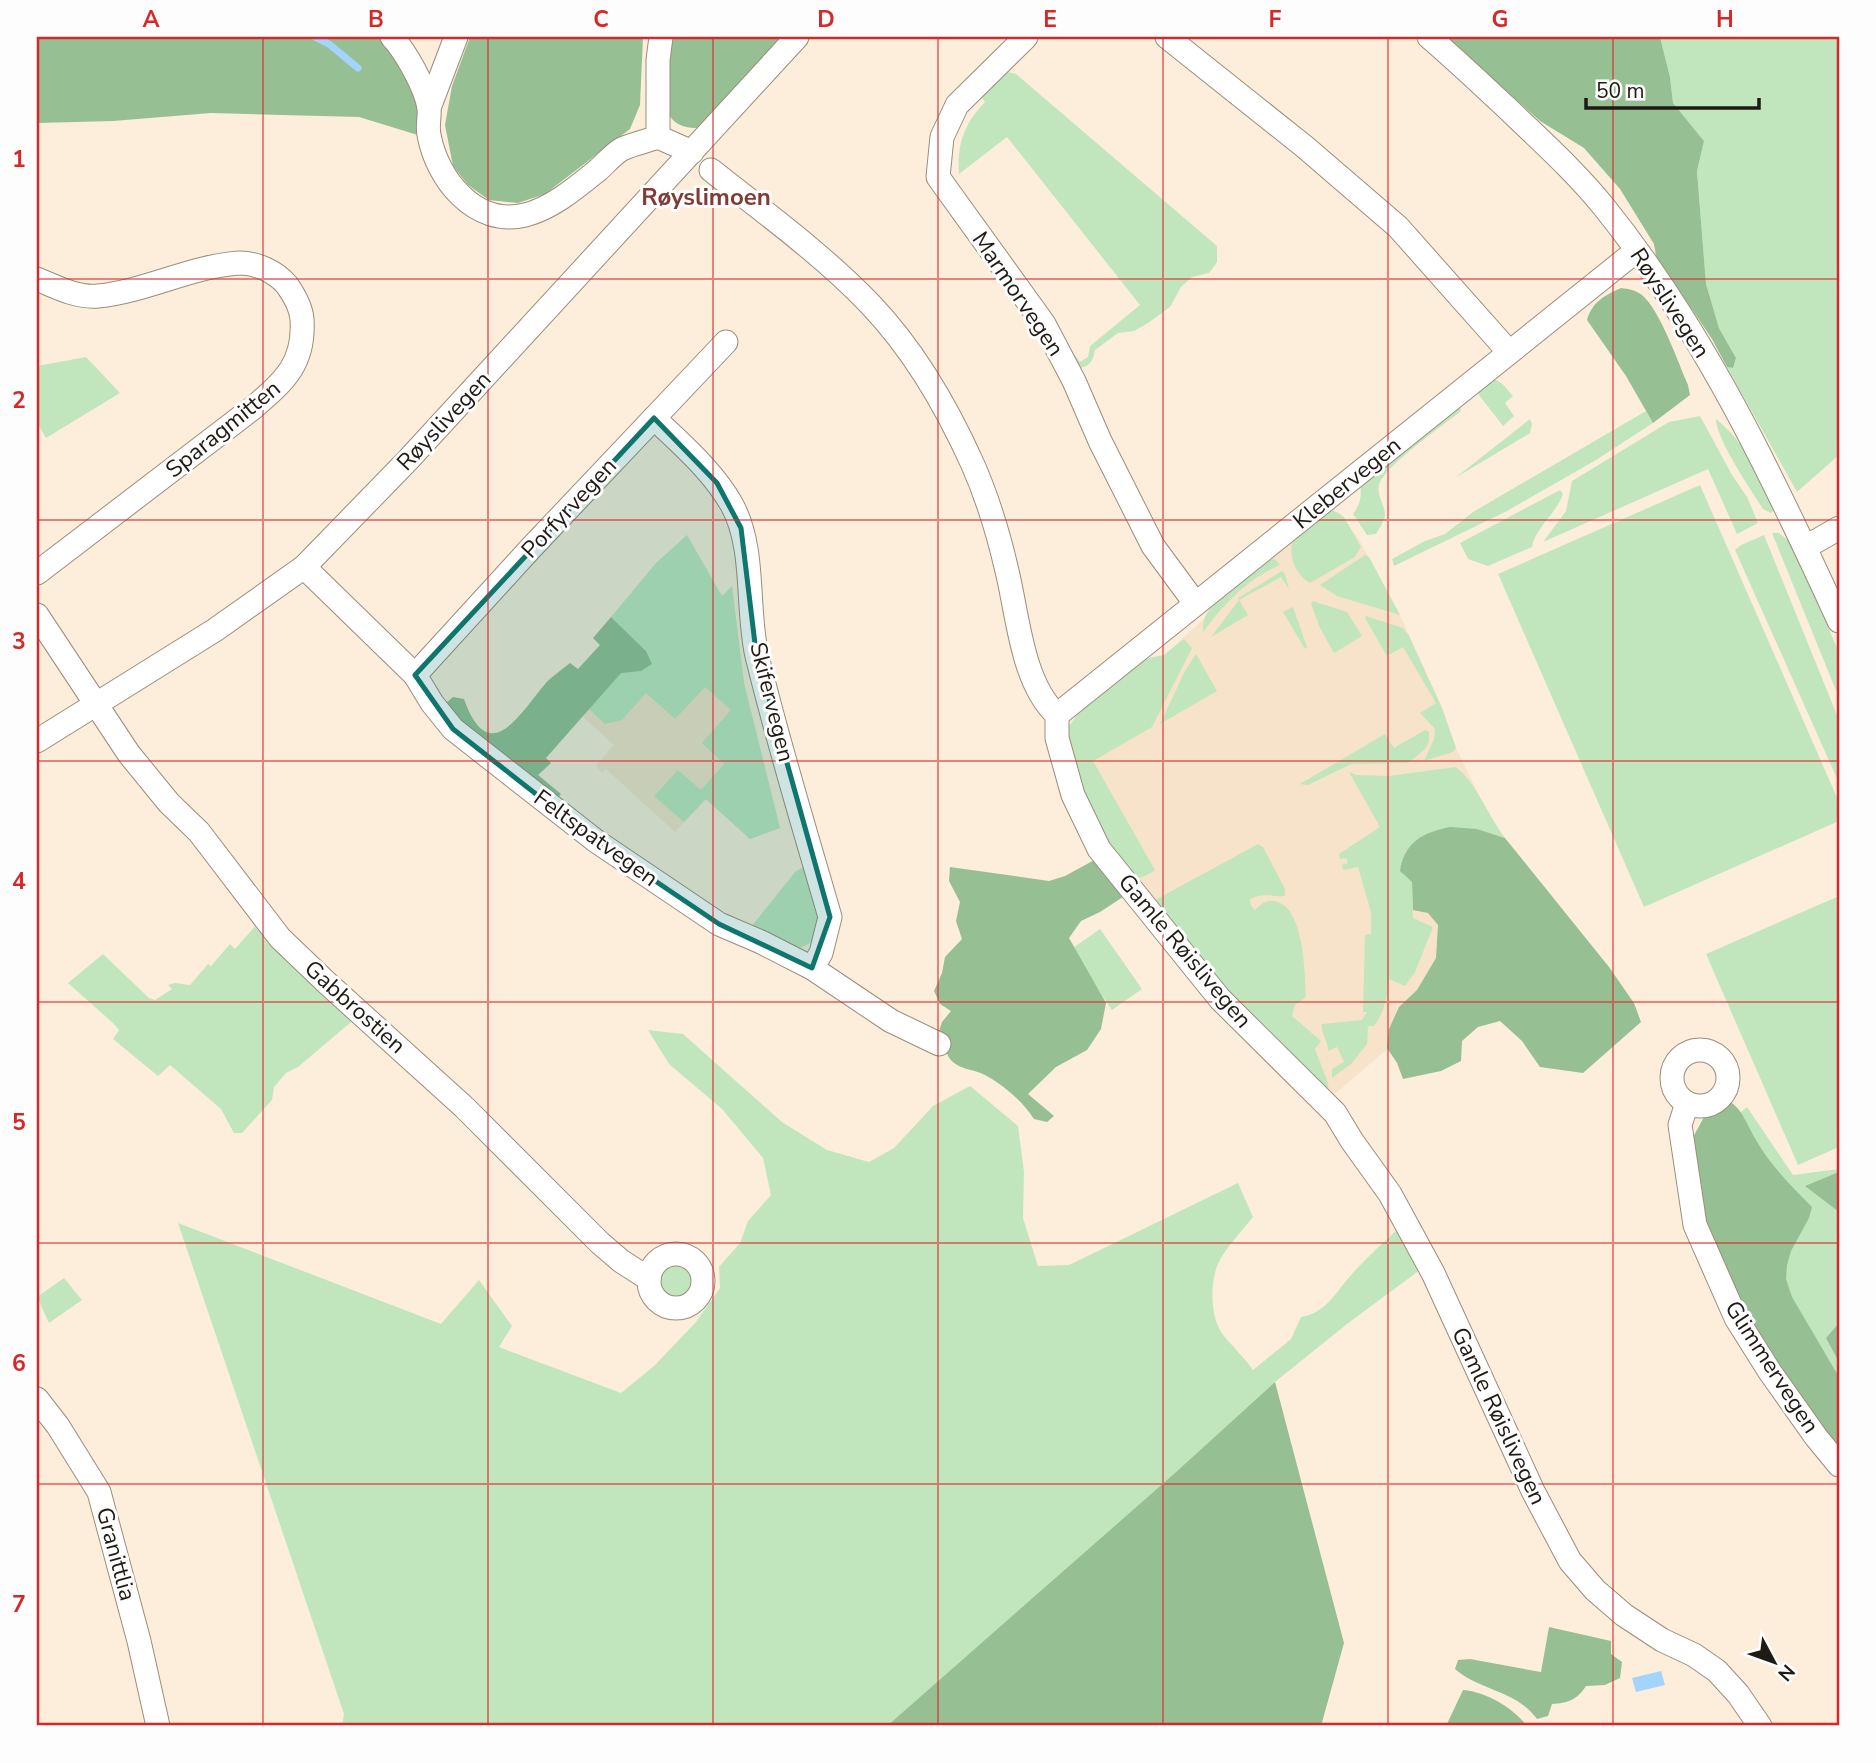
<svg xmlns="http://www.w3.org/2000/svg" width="1876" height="1763" viewBox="0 0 1876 1763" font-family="'Nunito Sans',sans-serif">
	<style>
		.built { fill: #f6e3c9 }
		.green { fill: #c1e6be }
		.forest { fill: #97bf94 }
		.water { fill: #a3d4fb }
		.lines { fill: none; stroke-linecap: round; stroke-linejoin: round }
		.stream { stroke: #a3d4fb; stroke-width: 7 }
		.minor-casing { stroke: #9a8d7b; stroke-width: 25 }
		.minor { stroke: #fff; stroke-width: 23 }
		.marked { fill: #0f766e; fill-opacity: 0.2; stroke: #0f766e; stroke-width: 5; stroke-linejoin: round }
		.grid { fill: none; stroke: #d62828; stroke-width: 2; stroke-opacity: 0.55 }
		.labels { text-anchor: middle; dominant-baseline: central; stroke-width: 6; stroke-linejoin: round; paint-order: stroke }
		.street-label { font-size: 23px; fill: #1f1a13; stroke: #fdfdfd }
		.neighbourhood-label { font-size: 24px; font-weight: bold; fill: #813a34; stroke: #fdfdfd }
		.neatline { fill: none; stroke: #d62828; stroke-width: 2.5 }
		.grid-label { font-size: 23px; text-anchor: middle; font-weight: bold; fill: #d62828 }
	</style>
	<rect width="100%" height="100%" fill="#fceedb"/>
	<g class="built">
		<polygon points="1338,511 1360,541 1400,615 1442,708 1456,748 1485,808 1505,838 1475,935 1415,1025 1329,1099 1119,866 1075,716 1151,657 1164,655 1204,619 1210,609 1261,564 1270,560 1297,534"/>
		<polygon points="732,586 744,683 780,828 750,839 705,799 675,832 606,769 602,773 596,766 614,745 583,717 588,708 681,643"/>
	</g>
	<g class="green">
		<polygon points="1660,37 1839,37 1839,455 1797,492 1727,367 1733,368 1736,358 1719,328 1706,284 1697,170 1704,141 1673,103 1670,77"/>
		<path d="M1004,71L1016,74L1217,246V262L1209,273L1192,277L1181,287L1170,307L1148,323L1134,331L1118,333L1095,350C1093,361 1090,366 1080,368L1069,356L1072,351L1080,362L1088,357L1090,346L1140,305L1007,137L959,174C957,144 964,124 985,102L979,94Z"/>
		<polygon points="86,357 120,393 46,438 37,423 37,366"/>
		<path d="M1486,379C1501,378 1504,386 1513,396L1505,403L1514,416L1503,426L1479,395L1478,390Z"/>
		<path d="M1458,406L1461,409L1460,412C1442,426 1388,464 1380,482C1375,494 1384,502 1385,514C1385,520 1379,529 1376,534L1367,535L1353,514C1361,503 1362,495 1360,482Z"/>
		<polygon points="1646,411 1653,423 1596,460 1507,511 1394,566 1392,559 1425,541 1445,534 1473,512"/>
		<polygon points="1700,416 1732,475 1747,497 1758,523 1737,534 1708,469 1543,542 1566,511 1572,481 1669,422"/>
		<polygon points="1530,419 1532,424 1530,433 1455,478"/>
		<path d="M1716,419C1744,441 1757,472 1773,503L1774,510L1771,513L1763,509C1751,490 1716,439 1716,419Z"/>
		<polygon points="1700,485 1839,802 1839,821 1644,907 1498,574"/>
		<path d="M1560,490L1563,494C1556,514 1535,528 1532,547L1488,566L1468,559L1460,543Z"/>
		<path d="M1331,509L1344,517L1361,547L1355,557L1310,583C1294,574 1284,548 1298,533C1306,524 1321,516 1331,509Z"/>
		<polygon points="1772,533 1779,533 1790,542 1839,652 1839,698"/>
		<polygon points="687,535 722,596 732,586 744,683 780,828 750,839 706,799 684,822 654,796 678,770 701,790 724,764 702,743 731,710 705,687 675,719 646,693 622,720 605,724 588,708 621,672 641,671 646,651 611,617 656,563"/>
		<polygon points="1764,535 1839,720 1839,783 1735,550 1741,545"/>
		<polygon points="1365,555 1369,557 1400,615 1337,596 1320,585"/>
		<path d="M1275,559L1280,565C1246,580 1225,603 1203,632C1203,625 1203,621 1206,615C1216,598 1255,562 1275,559Z"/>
		<polygon points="1282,571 1285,574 1289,589 1281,577 1239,600 1248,615 1211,637 1239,600 1238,598"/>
		<polygon points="1313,601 1347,612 1362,636 1334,653 1320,628 1311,603"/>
		<polygon points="1293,607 1307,647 1305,649 1283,612"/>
		<polygon points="1366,616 1403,628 1409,636 1442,708 1456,748 1453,752 1424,761 1434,739 1435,729 1420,713 1436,703 1403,647 1387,656 1365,618"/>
		<path d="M1184,639L1192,648L1152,727L1093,761L1155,870C1144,877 1140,880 1128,876L1074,785L1067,729L1087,701L1141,660L1164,655Z"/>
		<polygon points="1196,654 1217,691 1160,724 1185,671"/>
		<polygon points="1425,730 1429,732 1429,742 1425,749 1408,763 1351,764 1308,785 1300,784 1385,734 1394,748"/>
		<path d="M1455,767C1475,779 1489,818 1505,838L1477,829L1415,843L1405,852L1412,882L1413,918L1433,927L1415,972L1405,986L1389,979C1387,997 1385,1011 1374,1026H1368L1367,1044L1351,1064L1332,1078V1069L1344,1062L1337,1047L1328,1051C1328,1040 1321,1035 1322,1024L1362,1020L1367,1012H1363L1365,935L1371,934V912L1358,867L1343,870L1342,865L1348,863L1346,858L1340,859L1339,854L1380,827L1349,772L1356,775L1389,776Z"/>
		<path d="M1258,844L1263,847L1285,889V896C1272,897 1263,892 1250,899L1251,906L1255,910C1263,902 1269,898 1280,903C1304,914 1305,973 1306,997L1295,1005L1292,1016L1321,1041L1315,1049L1328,1083L1329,1099L1247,1019L1153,903L1155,900Z"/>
		<path d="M804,867C812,891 837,941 797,948L751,927L796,871Z"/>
		<polygon points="1839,896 1839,1147 1798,1165 1706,954"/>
		<polygon points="257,924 357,1017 298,1067 286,1073 274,1087 272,1100 242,1133 234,1133 221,1109 170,1065 158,1076 113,1039 119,1030 114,1024 68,983 103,954 149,998 155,1000 172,989 168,985 175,983 190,985 208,964 211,966 230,944 235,949"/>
		<polygon points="1100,929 1142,989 1112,1010 1070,950"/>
		<path d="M648,1030L683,1034L782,1122L827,1150L869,1162L894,1148L933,1106L970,1086L1018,1126L1024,1172L1023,1218L1038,1266L1069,1265L1238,1183L1253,1217C1242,1231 1224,1249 1217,1266C1210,1286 1210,1319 1224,1336C1234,1348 1244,1357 1253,1370L1291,1339L1301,1317C1326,1313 1335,1293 1351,1275C1366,1258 1383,1243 1399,1228L1424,1267L1347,1324L1275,1382L1176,1472L887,1726H342L344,1714L178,1223L441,1324L479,1280L512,1326L499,1347L621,1393L654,1366L696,1322L720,1288L719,1267L740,1243L748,1221L771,1195L763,1158L722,1109L669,1064Z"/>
		<polygon points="1747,1107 1793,1175 1839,1169 1839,1444 1690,1153"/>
		<circle cx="677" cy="1281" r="19"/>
		<polygon points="64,1278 82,1300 49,1323 37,1297"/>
	</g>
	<g class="forest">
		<polygon points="37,37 382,37 419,100 421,136 359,117 211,113 113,121 37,123"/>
		<polygon points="470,37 643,37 640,105 630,129 545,194 518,203 489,200 468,185 453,166 445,125 452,86"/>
		<path d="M666,37H784L698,128C686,129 671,124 667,110C663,96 667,54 666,37Z"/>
		<polygon points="1446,37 1660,37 1670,77 1673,103 1704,141 1697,171 1706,284 1719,328 1736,358 1733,368 1727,367 1712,339 1656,256 1654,244 1620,189 1584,148 1540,121"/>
		<path d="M1621,288C1629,289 1635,290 1642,295C1660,310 1678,362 1688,385L1690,395L1653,423L1626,376L1587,320C1592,302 1605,295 1621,288Z"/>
		<path d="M611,617L646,651L652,664L641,671L621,673L546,758L551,763L538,775L561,794L558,798L476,740L446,703L453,697L464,699C489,769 519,715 545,684C552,676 562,670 570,663L578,669L600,645L593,638Z"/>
		<path d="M1450,827L1477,829L1505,838L1609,967L1634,1003L1641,1022L1583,1073L1540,1067L1522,1041L1500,1021L1478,1027L1462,1041L1461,1061L1441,1071L1403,1079L1397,1063L1387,1048L1389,1029L1399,1007L1417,990L1436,958L1438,925L1428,913L1413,910L1412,882L1400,871C1404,842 1424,832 1450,827Z"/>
		<path d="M1098,858L1129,893L1100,912L1081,921L1069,938L1106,1003L1101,1029L1087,1050L1056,1067L1028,1094L1054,1116L1047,1122L1034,1119C1022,1101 1005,1086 985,1075C974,1069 959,1070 950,1059C945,1052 945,1042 938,1034L942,1022L951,1011L940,1004L934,991L942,973L945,957L962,939L956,921L960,902L949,881L950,867L1049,881L1065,876Z"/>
		<path d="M1728,1101C1742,1107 1748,1127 1756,1140C1771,1166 1791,1186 1812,1207L1809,1218L1791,1251L1787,1265L1786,1279L1792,1297L1839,1377V1454L1745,1319L1707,1234L1692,1139L1704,1117Z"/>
		<polygon points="1839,1172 1839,1212 1805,1186"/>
		<polygon points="1839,1323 1839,1362 1826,1338"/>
		<polygon points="1275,1382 1344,1643 1321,1726 887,1726 1176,1472"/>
		<path d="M1549,1627L1611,1641V1654L1622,1662L1620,1678L1605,1685L1586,1686C1577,1700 1568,1703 1552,1704L1548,1716L1537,1719C1516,1690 1480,1691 1455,1669L1458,1660L1470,1659L1541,1672Z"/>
		<path d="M1463,1690C1487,1692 1513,1708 1527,1726H1446Z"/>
	</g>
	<polygon class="water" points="1661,1671 1665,1685 1636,1692 1632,1678"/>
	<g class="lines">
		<polyline class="stream" points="315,37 329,44 358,68"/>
		<g class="minor-casing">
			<g id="minor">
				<path d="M392,37C406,52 426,88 429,108C430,117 427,126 429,135C437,179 475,227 525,215C551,209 577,187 598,170C605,164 613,154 622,149C633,144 647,141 658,137L692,152"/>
				<polyline points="1026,37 957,105 942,137 938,177 1044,324 1074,381 1100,441 1153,546 1195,603"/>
				<polyline points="1167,37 1305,147 1398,227 1509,352"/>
				<path d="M1429,37C1456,60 1481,84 1507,108C1540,140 1575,171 1604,207C1704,331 1773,477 1839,621"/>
				<polyline points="429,108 456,37"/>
				<polyline points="658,137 658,60 661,37"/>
				<path d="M711,170C765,213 822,254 870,304C914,350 947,407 973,465C988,499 999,536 1007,571C1018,616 1022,683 1057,715V738L1073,795L1099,849L1220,999L1335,1113L1352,1141L1390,1194L1433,1273L1533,1491L1570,1561L1595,1590L1624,1615L1662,1640L1694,1655L1717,1671L1738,1694L1760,1726"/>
				<path d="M37,279C56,287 77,298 98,296C147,291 191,266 240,263C257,263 276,272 287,285C294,295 301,307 302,319C305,364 284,381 253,408L37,573"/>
				<path d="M654,418C681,444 713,471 732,505C756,549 746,609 757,656C778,743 805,830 830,917L821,953L812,968"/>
				<polyline points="1806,547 1839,528"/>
				<polyline points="304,567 415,675 432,703 453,729 596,841 719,924 761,942 812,968 891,1021 939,1044"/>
				<polyline points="37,615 129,754 169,803 199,832 280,938 327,983 464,1107 600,1243 621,1261 649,1279"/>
				<polyline points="415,675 531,548 726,342"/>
				<polyline points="1057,715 1636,251"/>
				<polyline points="37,741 215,630 304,567 408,460 797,37"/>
				<circle cx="1700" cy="1078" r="28"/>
				<polyline points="1687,1103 1680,1125 1695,1225 1736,1318 1770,1372 1816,1437 1839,1465"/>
				<circle cx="676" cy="1281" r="27"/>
				<polyline points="37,1399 58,1426 99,1492 139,1641 158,1726"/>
			</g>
		</g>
		<use href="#minor" class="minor"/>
	</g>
	<path class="marked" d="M654,418L717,483L741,528L756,652L830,917L812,968L719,924L596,841L453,729L415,675Z"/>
	<path class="grid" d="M263,37V1726M488,37V1726M713,37V1726M938,37V1726M1163,37V1726M1388,37V1726M1613,37V1726M37,279H1839M37,520H1839M37,761H1839M37,1002H1839M37,1243H1839M37,1484H1839"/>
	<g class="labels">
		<g class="street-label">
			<text transform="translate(1018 294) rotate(56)">Marmorvegen</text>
			<text transform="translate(1670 303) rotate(57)">Røyslivegen</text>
			<text transform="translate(444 421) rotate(-47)">Røyslivegen</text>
			<text transform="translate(223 429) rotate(-39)">Sparagmitten</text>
			<text transform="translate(1347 483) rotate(-39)">Klebervegen</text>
			<text transform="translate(569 508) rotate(-47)">Porfyrvegen</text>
			<text transform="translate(772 702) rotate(76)">Skifervegen</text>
			<text transform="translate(596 838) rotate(36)">Feltspatvegen</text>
			<text transform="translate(1185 951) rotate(50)">Gamle Røislivegen</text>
			<text transform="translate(355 1007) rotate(42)">Gabbrostien</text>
			<text transform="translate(1772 1367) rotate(57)">Glimmervegen</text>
			<text transform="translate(1499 1416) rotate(65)">Gamle Røislivegen</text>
			<text transform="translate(116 1554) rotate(75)">Granittlia</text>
		</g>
		<g class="neighbourhood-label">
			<text x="706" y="197">Røyslimoen</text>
		</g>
	</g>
	<rect width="1876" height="1763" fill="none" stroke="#fdfdfd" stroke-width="77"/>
	<g transform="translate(1774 1662) rotate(131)" stroke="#fdfdfd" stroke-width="5" paint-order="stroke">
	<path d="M0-5L12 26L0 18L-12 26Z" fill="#1f1a13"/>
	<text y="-10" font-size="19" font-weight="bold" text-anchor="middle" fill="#1f1a13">N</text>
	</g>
	<path d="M1586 98v10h173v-10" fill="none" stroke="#1f1a13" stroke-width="3.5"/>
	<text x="1596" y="98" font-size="21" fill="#1f1a13" stroke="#fdfdfd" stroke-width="5" paint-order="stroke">50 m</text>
	<rect x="38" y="38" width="1800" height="1686" class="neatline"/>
	<g class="grid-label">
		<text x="151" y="27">A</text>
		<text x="376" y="27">B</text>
		<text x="601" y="27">C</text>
		<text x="826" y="27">D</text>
		<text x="1050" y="27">E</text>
		<text x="1275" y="27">F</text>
		<text x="1500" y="27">G</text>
		<text x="1725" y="27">H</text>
		<text x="19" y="167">1</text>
		<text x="19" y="408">2</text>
		<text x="19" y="649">3</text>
		<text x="19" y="889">4</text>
		<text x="19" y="1130">5</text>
		<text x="19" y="1371">6</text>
		<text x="19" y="1612">7</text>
	</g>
</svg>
